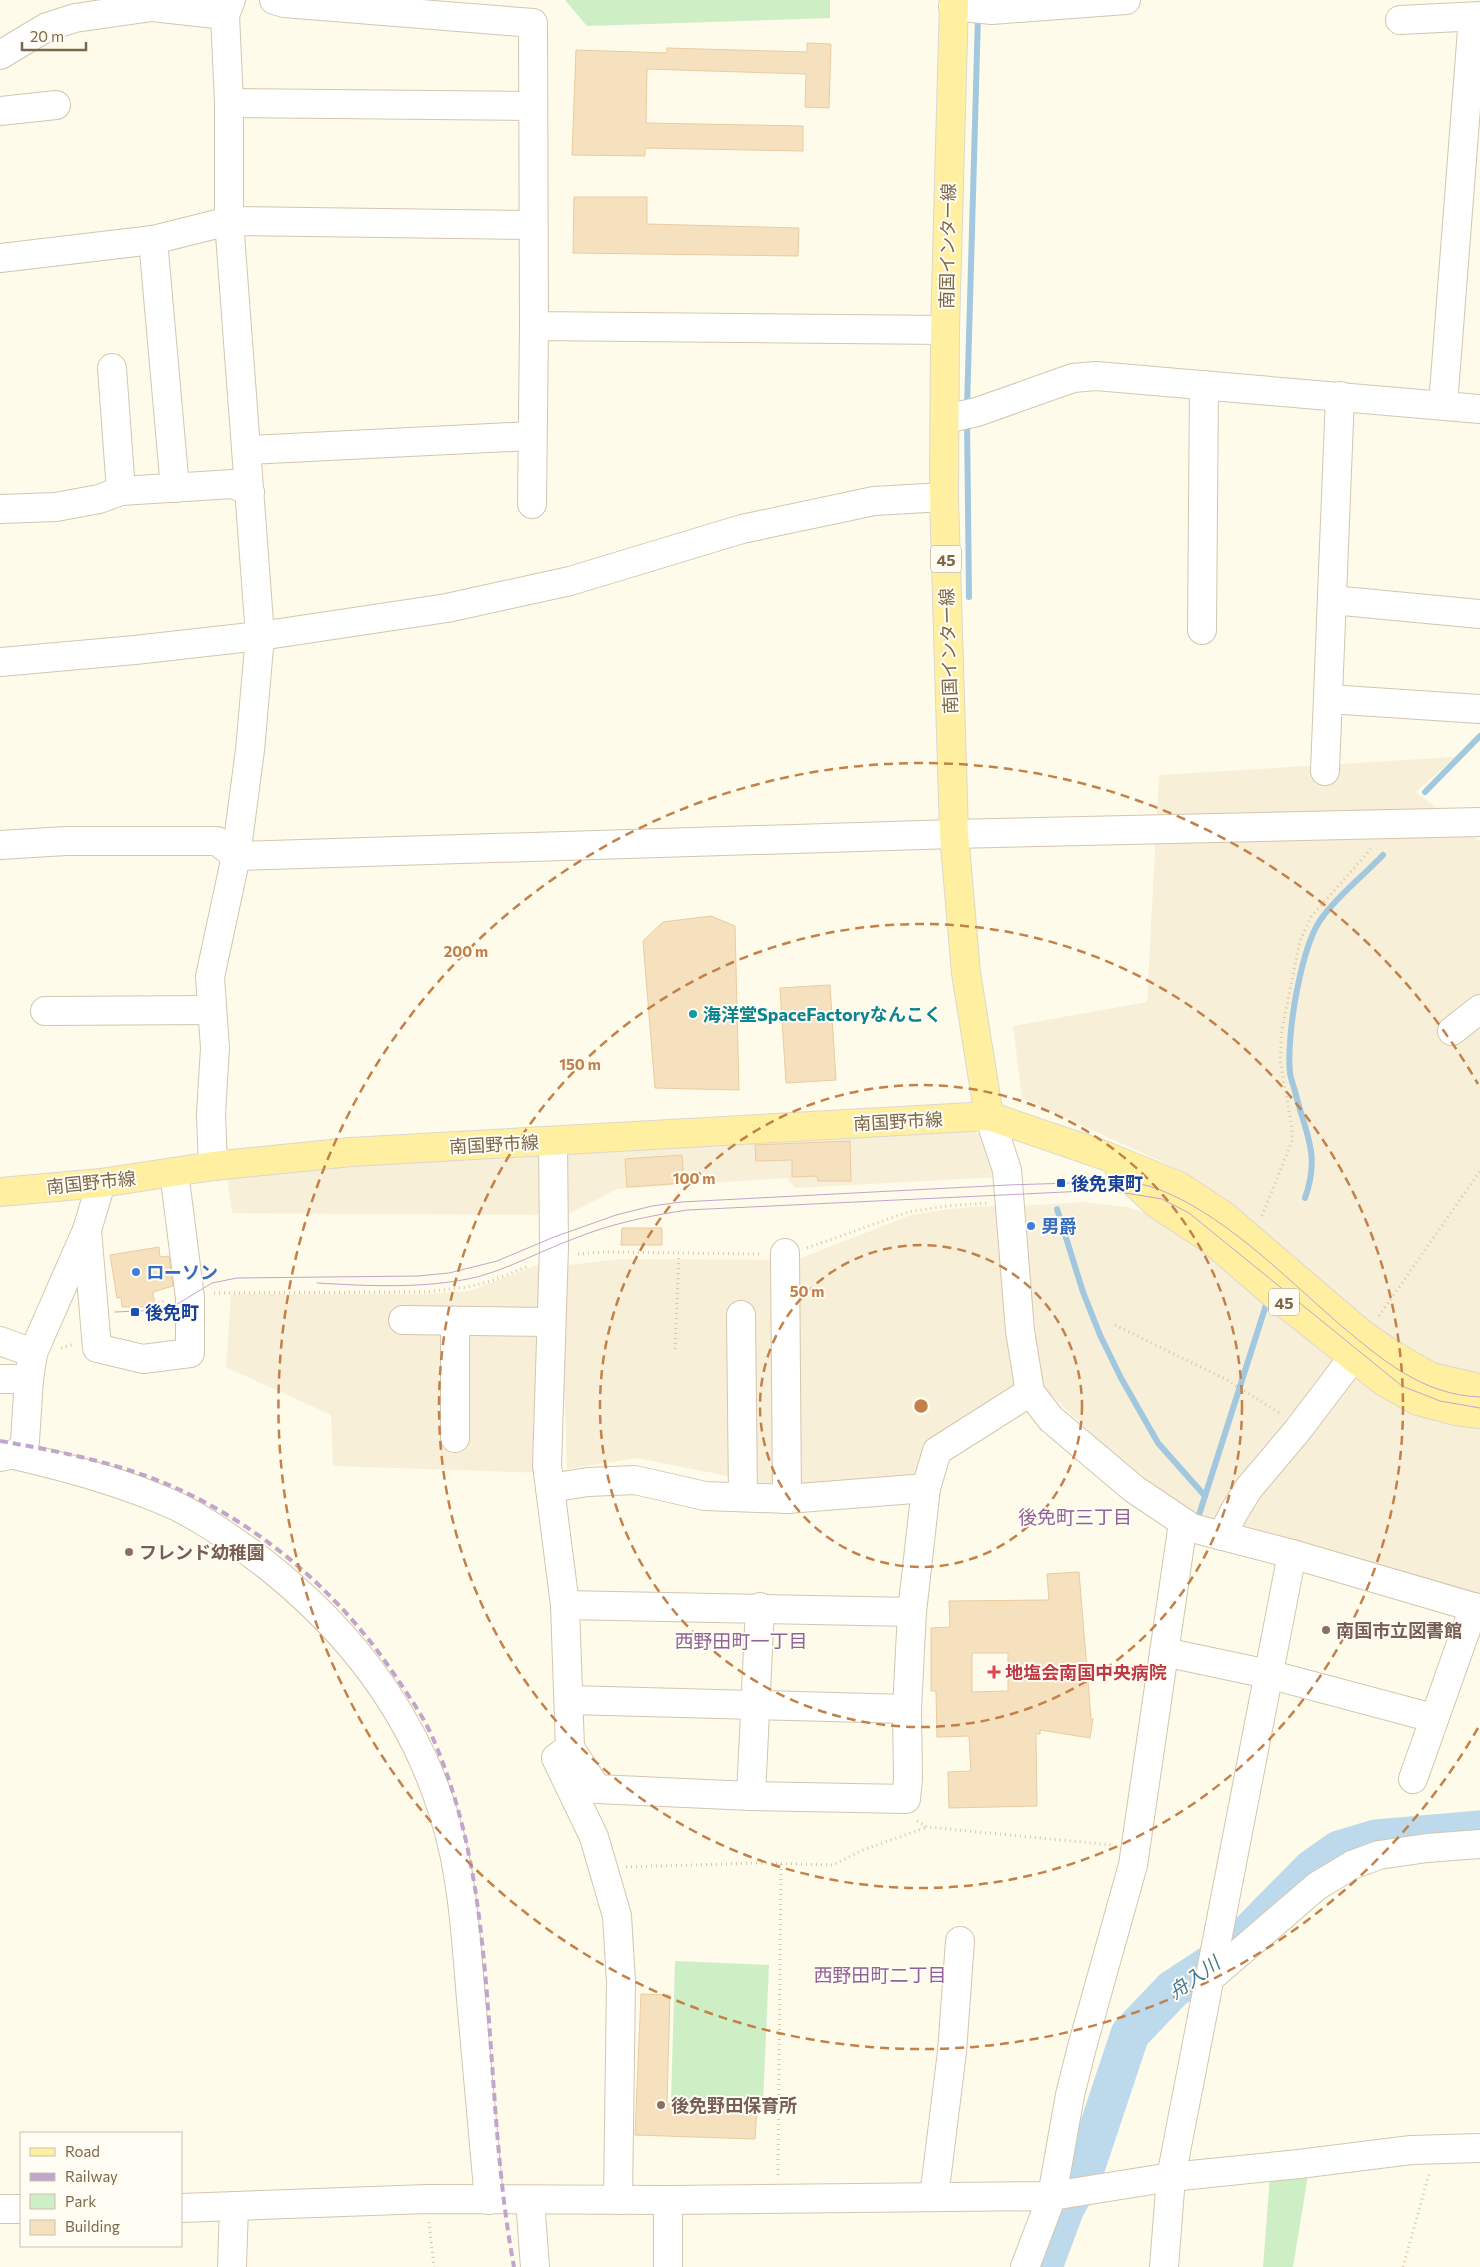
<svg xmlns="http://www.w3.org/2000/svg" width="1480" height="2267" viewBox="0 0 1480 2267" font-family="Commissioner,'Noto Sans JP',sans-serif">
	<style>
		.residential { fill: #f7efd8 }
		.green { fill: #ceeec6 }
		.lines { fill: none; stroke-linecap: round; stroke-linejoin: round }
		.stream { stroke: #a1c8de; stroke-width: 6 }
		.river { stroke: #bcdaeb; stroke-width: 39 }
		.building { fill: #f6e1bf; stroke: #ebcb9e; fill-rule: evenodd }
		.minor-casing { stroke: #d3c6ae; stroke-width: 30 }
		.major-casing { stroke: #ddd7d0; stroke-width: 30 }
		.path { stroke: #ddc5a1; stroke-width: 3; stroke-dasharray: 1 4; stroke-linecap: butt }
		.minor { stroke: #fff; stroke-width: 28 }
		.major { stroke: #fff0a1; stroke-width: 28 }
		.tram { stroke: #c2a5cb; stroke-width: 1 }
		.rail { stroke: #c2a5cb; stroke-width: 4; stroke-dasharray: 8 5; stroke-linecap: butt }
		.ring { fill: none; stroke: #c38048; stroke-width: 2.5; stroke-dasharray: 9 6 }
		.culture-dot { fill: #0f9aa8; stroke: #fffdf3; stroke-width: 2 }
		.transit-dot { fill: #1a4fb4; stroke: #fffdf3; stroke-width: 2 }
		.shop-dot { fill: #3f7fe0; stroke: #fffdf3; stroke-width: 2 }
		.education-dot { fill: #8d6e63; stroke: #fffdf3; stroke-width: 2 }
		.health-dot { fill: #e0444e; stroke: #fffdf3; stroke-width: 2 }
		.labels { text-anchor: middle; dominant-baseline: central; stroke-width: 4; stroke-linejoin: round; paint-order: stroke }
		.shield { fill: #fffdf3; stroke: #a4947d; stroke-width: 1 }
		.shield-label { font-size: 16px; font-weight: bold; fill: #7d674a }
		.street-label { font-size: 18px; fill: #7d674a; stroke: #fffdf3 }
		.culture-label { font-size: 18px; font-weight: bold; fill: #0d838f; stroke: #fffdf3; text-anchor: start }
		.transit-label { font-size: 18px; font-weight: bold; fill: #164399; stroke: #fffdf3; text-anchor: start }
		.shop-label { font-size: 18px; font-weight: bold; fill: #366cbe; stroke: #fffdf3; text-anchor: start }
		.education-label { font-size: 18px; font-weight: bold; fill: #785e54; stroke: #fffdf3; text-anchor: start }
		.health-label { font-size: 18px; font-weight: bold; fill: #be3a42; stroke: #fffdf3; text-anchor: start }
		.neighbourhood-label { font-size: 19px; fill: #916298; stroke: #fffdf3 }
		.water-label { font-size: 19px; font-style: italic; fill: #43799a; stroke: #fffdf3 }
		.centre { fill: #c38048; stroke: #fffdf3; stroke-width: 2.5 }
		.ring-label { font-size: 15px; text-anchor: middle; font-weight: bold; fill: #c38048; stroke: #fffdf3; stroke-width: 4; stroke-linejoin: round; paint-order: stroke }
	</style>
	<rect width="100%" height="100%" fill="#fefbea"/>
	<g class="residential">
		<polygon points="1455,757 1416,792 1480,841 1480,1376 1422,1363 1373,1331 1227,1203 1186,1173 1022,1098 1013,1026 1147,1002 1159,775"/>
		<polygon points="973,1131 988,1138 1000,1177 795,1188 787,1178 617,1189 559,1219 559,1154"/>
		<polygon points="546,1147 547,1215 232,1213 226,1171"/>
		<polygon points="1084,1202 1126,1207 1165,1218 1342,1365 1220,1527 1164,1503 1042,1386 1017,1214 1020,1206"/>
		<polygon points="999,1205 1003,1211 1014,1388 920,1473 778,1486 637,1458 567,1469 560,1266 621,1259 796,1260 911,1215 949,1209"/>
		<polygon points="545,1262 544,1473 333,1466 331,1415 226,1367 231,1294 423,1294 470,1291"/>
		<polygon points="1350,1369 1480,1424 1480,1598 1233,1528"/>
	</g>
	<g class="green">
		<polygon points="565,0 830,0 830,18 587,26"/>
		<polygon points="675,1961 769,1965 763,2103 671,2100"/>
		<polygon points="1309,2169 1293,2267 1263,2267 1270,2176"/>
	</g>
	<g class="lines">
		<g class="stream">
			<polyline points="967,408 978,16"/>
			<polyline points="967,420 969,597"/>
			<polyline points="1425,792 1480,736"/>
			<path d="M1305,1198C1321,1153 1305,1134 1295,1091C1293,1085 1291,1079 1290,1073C1286,1037 1301,942 1324,915C1341,893 1364,875 1383,855"/>
			<polyline points="1057,1209 1083,1292 1100,1335 1121,1378 1158,1443 1205,1496"/>
			<polyline points="1198,1518 1266,1305"/>
		</g>
		<polyline class="river" points="1043,2267 1065,2208 1082,2178 1130,2034 1173,1989 1231,1951 1312,1869 1339,1850 1376,1839 1480,1830"/>
	</g>
	<g class="building">
		<polygon points="807,43 831,44 829,108 805,107 806,74 647,69 646,123 803,126 803,151 645,148 645,156 572,155 576,50 667,53 667,48 807,52"/>
		<polygon points="574,197 647,197 647,224 799,228 798,256 573,253"/>
		<polygon points="711,916 735,926 739,1090 655,1088 643,941 663,922"/>
		<polygon points="830,985 836,1080 786,1083 780,988"/>
		<polygon points="850,1141 851,1181 818,1181 817,1176 792,1177 792,1160 756,1161 755,1145"/>
		<polygon points="682,1155 684,1183 627,1187 625,1159"/>
		<polygon points="622,1228 662,1228 662,1245 621,1245"/>
		<polygon points="159,1247 160,1257 169,1256 173,1286 153,1292 155,1307 122,1307 121,1297 117,1298 110,1255"/>
		<path d="M1079,1572L1091,1719H1093L1090,1738L1040,1730V1734H1036L1037,1806L949,1808L948,1772L971,1771L969,1736L937,1737L936,1691H931V1628L950,1627L949,1601L1049,1600L1047,1574ZM972,1653H1008V1691L972,1692Z"/>
		<polygon points="641,1994 670,1995 667,2104 757,2107 755,2139 635,2135"/>
	</g>
	<g class="lines">
		<g class="minor-casing">
			<g id="minor">
				<polyline points="274,0 284,3 533,23 534,326 945,330"/>
				<polyline points="953,6 992,10 1126,0"/>
				<polyline points="1400,20 1480,16"/>
				<polyline points="0,55 47,27 75,18 152,7 225,15"/>
				<polyline points="229,103 533,106"/>
				<polyline points="0,111 56,105"/>
				<polyline points="153,240 175,488"/>
				<polyline points="0,258 153,240 229,221 533,225"/>
				<polyline points="112,368 121,491"/>
				<polyline points="1443,405 1473,17"/>
				<polyline points="945,419 977,412 1073,378 1096,376 1480,409"/>
				<polyline points="247,450 532,436"/>
				<polyline points="532,504 534,326"/>
				<polyline points="0,509 56,507 99,499 121,491 233,484 250,492"/>
				<polyline points="1332,600 1480,614"/>
				<polyline points="1202,630 1204,385"/>
				<polyline points="0,662 135,650 260,636 447,608 570,581 742,529 874,501 944,497"/>
				<polyline points="1328,699 1480,709"/>
				<polyline points="1325,771 1340,396"/>
				<polyline points="0,845 66,841 217,841 236,856 954,834 1480,822"/>
				<polyline points="45,1011 211,1010"/>
				<polyline points="1452,1031 1480,1009"/>
				<polyline points="989,1116 1007,1170 1020,1331 1030,1392 1051,1419 1134,1489 1192,1528 1292,1554 1480,1609"/>
				<polyline points="553,1141 554,1247 547,1465 565,1605 570,1748 597,1789 751,1796 906,1799 908,1779 907,1709 912,1612 926,1488 937,1451 1030,1392"/>
				<polyline points="213,1166 211,1114 215,1048 210,977 236,856 250,750 260,636 229,221 229,103 225,15 231,0"/>
				<polyline points="87,1230 97,1348 143,1359 190,1353 190,1298 174,1172"/>
				<polyline points="785,1253 787,1499"/>
				<polyline points="741,1315 743,1497"/>
				<polyline points="403,1320 551,1322"/>
				<path d="M0,1341L33,1353L29,1379L25,1441C21,1454 12,1455 0,1457"/>
				<polyline points="33,1353 87,1230 101,1183"/>
				<polyline points="0,1379 29,1379"/>
				<polyline points="455,1438 455,1321"/>
				<path d="M14,1455C69,1468 126,1483 178,1507C206,1521 231,1539 256,1557C355,1632 427,1730 454,1853C464,1900 467,1951 471,1999C477,2066 483,2133 489,2200"/>
				<polyline points="550,1488 588,1482 635,1480 705,1496 787,1499 926,1488"/>
				<polyline points="1222,1536 1234,1512 1249,1488 1297,1431 1367,1339"/>
				<polyline points="565,1605 912,1612"/>
				<polyline points="1164,1652 1268,1674 1433,1718"/>
				<polyline points="570,1700 907,1709"/>
				<polyline points="570,1748 556,1758 594,1837 617,1916 621,1982 618,2200"/>
				<polyline points="1413,1779 1474,1607"/>
				<polyline points="751,1796 760,1607"/>
				<polyline points="1210,1978 1317,1886 1352,1865 1379,1855 1427,1848 1480,1844"/>
				<polyline points="934,2197 952,2052 960,1941"/>
				<polyline points="530,2200 535,2267"/>
				<polyline points="668,2200 668,2267"/>
				<polyline points="181,2208 427,2199 668,2200 1052,2196 1171,2177 1299,2164 1411,2150 1480,2148"/>
				<polyline points="0,2209 21,2209"/>
				<polyline points="232,2267 234,2206"/>
				<polyline points="1025,2267 1052,2196 1070,2095 1082,2047 1133,1865 1183,1523"/>
				<polyline points="1164,2267 1171,2177 1292,1554"/>
			</g>
		</g>
		<g class="major-casing">
			<g id="major">
				<polyline points="954,0 945,330 944,497 954,834 966,973 989,1116"/>
				<polyline points="1119,1168 1157,1204 1210,1239 1282,1301 1383,1381 1418,1401 1456,1411 1480,1414"/>
				<polyline points="0,1192 101,1183 213,1166 351,1152 989,1116 1106,1156 1179,1186 1223,1215 1362,1334 1396,1357 1431,1377 1480,1388"/>
			</g>
		</g>
		<g class="path">
			<polyline points="1262,1216 1292,1141 1292,1128 1280,1061 1282,1029 1300,941 1311,917 1371,849"/>
			<polyline points="807,1248 908,1212 947,1206 987,1203"/>
			<polyline points="578,1254 603,1252 762,1254"/>
			<polyline points="214,1293 425,1292 468,1287 491,1281 529,1266"/>
			<polyline points="153,1305 167,1300"/>
			<polyline points="1379,1316 1480,1171"/>
			<polyline points="1115,1325 1227,1380 1281,1414"/>
			<polyline points="61,1348 74,1344"/>
			<polyline points="675,1349 679,1254"/>
			<polyline points="917,1821 927,1827 1113,1845"/>
			<polyline points="626,1867 759,1863 833,1865 863,1850 927,1827"/>
			<polyline points="778,2175 781,1864"/>
			<polyline points="429,2222 434,2267"/>
			<polyline points="1403,2267 1429,2174"/>
		</g>
		<use href="#minor" class="minor"/>
		<use href="#major" class="major"/>
		<g class="tram">
			<path d="M317,1283C369,1286 426,1289 477,1277C510,1268 541,1251 573,1239C610,1224 648,1216 687,1210L1107,1190L1162,1199L1189,1213L1402,1386L1440,1401L1480,1408"/>
			<path d="M115,1312L162,1310L174,1306L212,1283L237,1278L418,1276L449,1273L497,1261L554,1237L616,1215L652,1206L681,1202L1008,1185L1102,1182C1118,1183 1137,1182 1152,1187C1220,1210 1284,1276 1338,1323C1381,1359 1422,1395 1480,1397"/>
		</g>
		<path class="rail" d="M0,1441C57,1451 115,1462 169,1485C262,1525 342,1595 398,1680C410,1698 423,1716 432,1736C456,1791 470,1849 478,1909C494,2028 492,2149 514,2267"/>
	</g>
	<g class="ring">
		<circle cx="921" cy="1406" r="161"/>
		<circle cx="921" cy="1406" r="321"/>
		<circle cx="921" cy="1406" r="482"/>
		<path d="M1478 1728A643 643 0 1 1 1478 1084"/>
	</g>
	<circle class="culture-dot" cx="693" cy="1014" r="5"/>
	<g class="transit-dot">
		<rect x="1056" y="1178" width="10" height="10" rx="2.5"/>
		<rect x="130" y="1307" width="10" height="10" rx="2.5"/>
	</g>
	<g class="shop-dot">
		<circle cx="1031" cy="1226" r="5"/>
		<circle cx="136" cy="1272" r="5"/>
	</g>
	<g class="education-dot">
		<circle cx="129" cy="1552" r="5"/>
		<circle cx="1326" cy="1630" r="5"/>
		<circle cx="661" cy="2105" r="5"/>
	</g>
	<path class="health-dot" d="M991.5 1664.5h5v5h5v5h-5v5h-5v-5h-5v-5h5z"/>
	<g class="labels">
		<g class="shield">
			<rect x="931" y="545.5" width="30" height="27" rx="4"/>
			<rect x="1269" y="1288.5" width="30" height="27" rx="4"/>
		</g>
		<g class="shield-label">
			<text x="946" y="559">45</text>
			<text x="1284" y="1302">45</text>
		</g>
		<g class="street-label">
			<text transform="translate(947 246) rotate(-89)">南国インター線</text>
			<text transform="translate(948 651) rotate(-92)">南国インター線</text>
			<text transform="translate(898 1121) rotate(-3)">南国野市線</text>
			<text transform="translate(494 1144) rotate(-3)">南国野市線</text>
			<text transform="translate(91 1182) rotate(-6)">南国野市線</text>
		</g>
		<g class="culture-label">
			<text x="703" y="1014">海洋堂SpaceFactoryなんこく</text>
		</g>
		<g class="transit-label">
			<text x="1071" y="1183">後免東町</text>
			<text x="145" y="1312">後免町</text>
		</g>
		<g class="shop-label">
			<text x="1041" y="1226">男爵</text>
			<text x="146" y="1272">ローソン</text>
		</g>
		<g class="education-label">
			<text x="139" y="1552">フレンド幼稚園</text>
			<text x="1336" y="1630">南国市立図書館</text>
			<text x="671" y="2105">後免野田保育所</text>
		</g>
		<g class="health-label">
			<text x="1005" y="1672">地塩会南国中央病院</text>
		</g>
		<g class="neighbourhood-label">
			<text x="1075" y="1516">後免町三丁目</text>
			<text x="741" y="1640">西野田町一丁目</text>
			<text x="880" y="1974">西野田町二丁目</text>
		</g>
		<g class="water-label">
			<text transform="translate(1194 1977) rotate(-36)">舟入川</text>
		</g>
	</g>
	<circle cx="921" cy="1406" r="8" class="centre"/>
	<g class="ring-label">
		<text x="466" y="957">200 m</text>
		<text x="580" y="1070">150 m</text>
		<text x="694" y="1184">100 m</text>
		<text x="807" y="1297">50 m</text>
	</g>
	<rect x="20" y="2132" width="162" height="115" fill="#fffdf3" stroke="#cbc1af"/>
	<rect x="30" y="2148" width="25" height="8" fill="#fff0a1" stroke="#cbc1af"/>
	<text x="65" y="2157" font-size="15" fill="#7d674a">Road</text>
	<rect x="30" y="2173" width="25" height="8" fill="#c2a5cb" stroke="#cbc1af"/>
	<text x="65" y="2182" font-size="15" fill="#7d674a">Railway</text>
	<rect x="30" y="2194" width="25" height="15" fill="#ceeec6" stroke="#cbc1af"/>
	<text x="65" y="2207" font-size="15" fill="#7d674a">Park</text>
	<rect x="30" y="2220" width="25" height="15" fill="#f6e1bf" stroke="#cbc1af"/>
	<text x="65" y="2232" font-size="15" fill="#7d674a">Building</text>
	<path d="M22 42v8h64v-8" fill="none" stroke="#7d674a" stroke-width="2.5"/>
	<text x="30" y="42" font-size="15" fill="#7d674a" stroke="#fffdf3" stroke-width="4" paint-order="stroke">20 m</text>
</svg>
